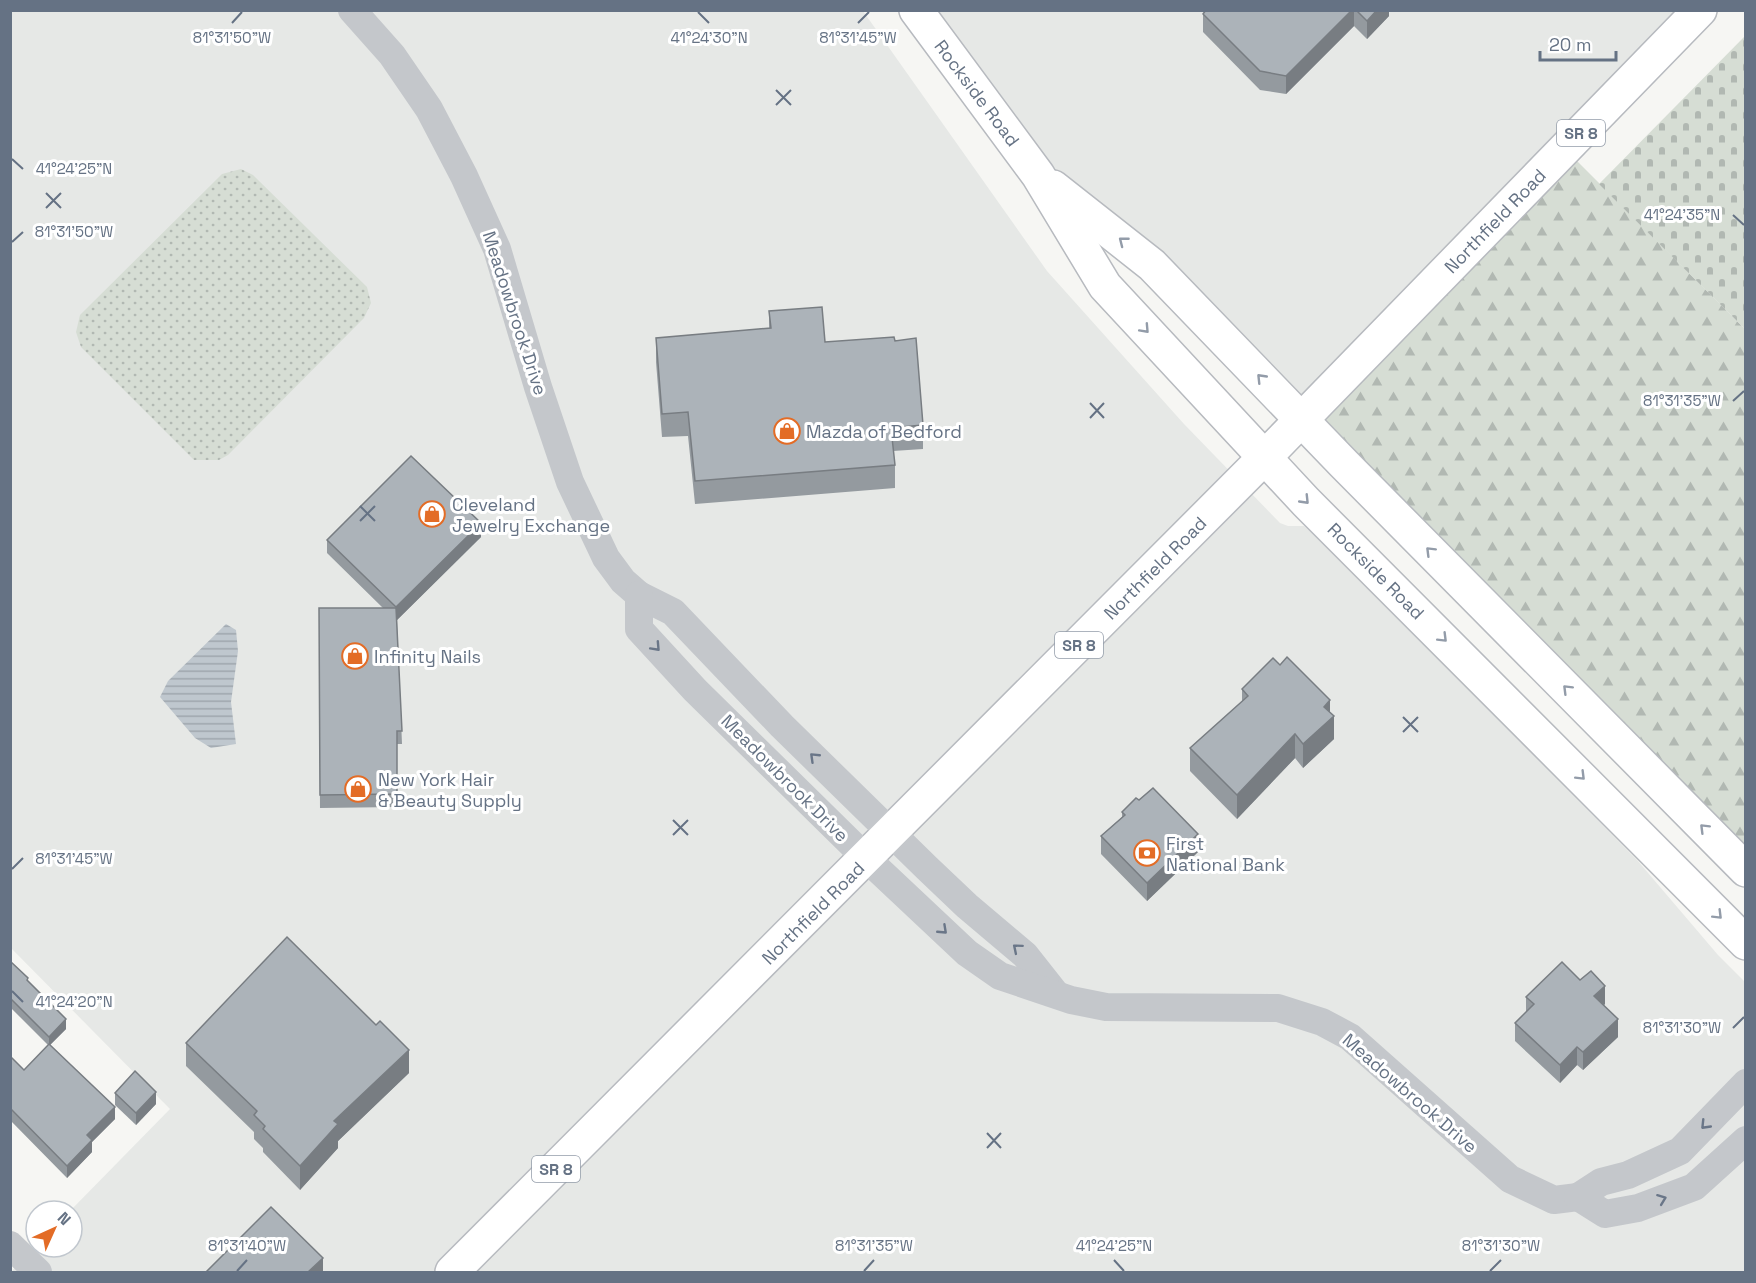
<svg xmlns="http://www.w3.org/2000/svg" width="1756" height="1283" viewBox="0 0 1756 1283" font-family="'Space Grotesk',sans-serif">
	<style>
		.built { fill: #e6e8e6 }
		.grass { fill: url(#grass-dots) }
		.forest { fill: url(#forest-firs) }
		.cemetery { fill: url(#cemetery-stones) }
		.water { fill: url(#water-rules) }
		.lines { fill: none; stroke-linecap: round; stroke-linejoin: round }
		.major-casing { stroke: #b7babf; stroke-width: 36 }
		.minor { stroke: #c4c7cb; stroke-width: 28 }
		.major { stroke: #fff; stroke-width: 33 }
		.wall { fill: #949a9f }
		.shaded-wall { fill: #787d82 }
		.building { fill: #acb3b9; stroke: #787d82; stroke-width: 1.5 }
		.oneway { stroke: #939ca9 }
		.oneway2 { stroke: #6a7688 }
		.ticks { fill: none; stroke: #657284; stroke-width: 2 }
		.labels { text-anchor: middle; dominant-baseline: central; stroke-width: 6; stroke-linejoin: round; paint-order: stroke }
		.shield { fill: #fff; stroke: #939ca9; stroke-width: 1.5 }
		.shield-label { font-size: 16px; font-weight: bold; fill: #657284 }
		.street-label { font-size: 18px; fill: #657284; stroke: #fff }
		.poi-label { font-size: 18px; fill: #657284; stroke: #fff; text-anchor: start }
		.ticks-label { font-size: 15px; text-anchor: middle; fill: #657284; stroke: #fff; stroke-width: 6; stroke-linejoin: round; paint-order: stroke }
	</style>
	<defs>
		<pattern id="grass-dots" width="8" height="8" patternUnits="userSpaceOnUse" patternTransform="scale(1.5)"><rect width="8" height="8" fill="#d6ddd4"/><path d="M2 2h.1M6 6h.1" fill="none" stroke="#b1b8b2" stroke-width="1.8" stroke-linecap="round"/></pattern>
		<pattern id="forest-firs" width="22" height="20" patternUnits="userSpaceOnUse" patternTransform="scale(1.5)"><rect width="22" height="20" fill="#d6ddd4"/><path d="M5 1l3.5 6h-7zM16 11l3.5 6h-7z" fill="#b1b8b2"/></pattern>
		<pattern id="cemetery-stones" width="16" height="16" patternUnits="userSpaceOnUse" patternTransform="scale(1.5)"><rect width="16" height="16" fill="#d6ddd4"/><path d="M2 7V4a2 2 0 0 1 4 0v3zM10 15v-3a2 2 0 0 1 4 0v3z" fill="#b1b8b2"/></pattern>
		<pattern id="water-rules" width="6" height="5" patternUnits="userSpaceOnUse" patternTransform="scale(1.5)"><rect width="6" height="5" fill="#bfc7ce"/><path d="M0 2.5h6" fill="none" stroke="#9fa6ad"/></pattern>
	</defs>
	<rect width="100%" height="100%" fill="#f6f6f3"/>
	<g class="built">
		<polygon points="10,11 863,11 1047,271 1184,424 1280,523 1288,526 1304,526 1350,567 1637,860 1718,955 1745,982 1745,1272 11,1272 36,1245 72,1247 70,1211 170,1109 11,948"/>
		<polygon points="916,11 1699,11 1302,420 1038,175"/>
	</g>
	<polygon class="grass" points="241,169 253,175 367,287 371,303 364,318 228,455 219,460 194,460 81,347 76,332 80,315 222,174"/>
	<polygon class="forest" points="1565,149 1745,329 1745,870 1302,420"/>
	<polygon class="cemetery" points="1745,36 1745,329 1599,184"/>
	<polygon class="water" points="226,624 236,630 238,651 231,702 236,744 211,748 195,738 160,697 168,681"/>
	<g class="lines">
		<g class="major-casing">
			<g id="major">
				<polyline points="916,10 1038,175 1105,286 1306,502 1746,943"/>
				<polyline points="1053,187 1152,265 1344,464 1746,870"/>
				<polyline points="452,1272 1265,457 1700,10"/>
			</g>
		</g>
		<g class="minor">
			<polyline points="352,10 392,55 429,109 464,176 497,249 538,387 570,482 606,558 623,581 639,595 673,612 782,726 927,868 967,906 1025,955 1055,993"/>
			<polyline points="639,595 639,629 695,690 867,859 967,953 1000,976 1071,1000 1106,1007 1278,1008 1322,1022 1350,1037 1510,1179 1554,1200 1578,1197"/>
			<polyline points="1746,1083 1680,1151 1628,1175 1601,1182 1578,1197 1605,1214 1638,1208 1694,1187 1746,1140"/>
			<polyline points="10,1245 38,1272"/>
		</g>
		<use href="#major" class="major"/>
	</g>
	<g class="wall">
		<polygon points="1206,10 1389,10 1389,16 1367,39 1354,26 1286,94 1260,90 1203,32 1203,14"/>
		<polygon points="769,311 825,342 895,341 923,425 923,449 893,451 895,465 895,488 695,504 688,436 662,437 656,362 656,338 769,328"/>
		<polygon points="481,537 397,620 402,744 397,744 397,807 320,808 319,608 383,608 327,553 327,540"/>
		<polygon points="1242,689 1330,712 1334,739 1303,768 1295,758 1237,819 1190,771 1190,748 1242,702"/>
		<polygon points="1122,812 1198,852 1147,901 1101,854 1101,836 1122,817"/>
		<polygon points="10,961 66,1029 50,1045 115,1119 92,1142 92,1152 67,1178 10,1120 10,1056 24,1070 48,1045 10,1007"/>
		<polygon points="1526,997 1605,1004 1604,1005 1618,1037 1583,1070 1577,1065 1560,1083 1515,1041 1515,1023 1526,1013"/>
		<polygon points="186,1043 409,1073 338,1141 338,1148 300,1190 263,1152 263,1148 254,1139 254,1132 186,1066"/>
		<polygon points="115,1093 156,1104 136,1125 115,1105"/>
	</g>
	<g class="shaded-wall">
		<polygon points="1352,10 1354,10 1354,26 1286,94 1286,76"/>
		<polygon points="1377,10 1389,10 1389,16 1367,39 1367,21"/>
		<polygon points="481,523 481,537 396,621 396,607"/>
		<polygon points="1330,700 1330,720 1334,716 1334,739 1303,768 1303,744 1324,707"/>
		<polygon points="1295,734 1295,758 1237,819 1237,795"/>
		<polygon points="1198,834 1198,852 1147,901 1147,883"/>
		<polygon points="1605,986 1605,1004 1594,1014 1594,996"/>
		<polygon points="66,1019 66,1029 49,1046 49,1037"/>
		<polygon points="1618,1019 1618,1037 1583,1070 1583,1052"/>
		<polygon points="1577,1047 1577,1065 1560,1083 1560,1065"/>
		<polygon points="409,1050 409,1073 338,1141 338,1148 300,1190 300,1166 334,1121"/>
		<polygon points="156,1092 156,1104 136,1125 136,1113"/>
		<polygon points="115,1107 115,1119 92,1142 92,1152 67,1178 67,1166 87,1135"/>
		<polygon points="323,1258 323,1272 308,1272"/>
	</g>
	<g class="building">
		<polygon points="1206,10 1352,10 1286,76 1260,71 1203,14"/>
		<polygon points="1356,10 1377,10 1367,21"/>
		<polygon points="822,307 825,342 894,337 895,341 916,338 923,425 891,428 895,465 695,481 688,412 662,414 656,338 771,328 769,311"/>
		<polygon points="411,456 481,523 396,607 327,540"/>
		<polygon points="319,608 396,608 402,731 397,731 397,794 320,795"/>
		<polygon points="1287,657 1330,700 1324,707 1334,716 1303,744 1295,734 1237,795 1190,748 1248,696 1242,689 1273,658 1280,665"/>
		<polygon points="1153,788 1198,834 1147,883 1101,836 1125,815 1122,812 1136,798 1139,800"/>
		<polygon points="287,937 376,1025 380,1021 409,1050 334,1121 338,1124 300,1166 263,1129 265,1126 254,1115 257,1111 186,1043"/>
		<polygon points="10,961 28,978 27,980 66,1019 49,1037 10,998"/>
		<polygon points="1562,962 1580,980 1591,971 1605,986 1594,996 1618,1019 1583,1052 1577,1047 1560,1065 1515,1023 1534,1004 1526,997"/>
		<polygon points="49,1044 115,1107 87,1135 92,1140 67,1166 10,1108 10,1056 24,1070"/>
		<polygon points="135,1071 156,1092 136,1113 115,1093"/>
		<polygon points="271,1207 323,1258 308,1272 206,1272"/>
	</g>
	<defs><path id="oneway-chevron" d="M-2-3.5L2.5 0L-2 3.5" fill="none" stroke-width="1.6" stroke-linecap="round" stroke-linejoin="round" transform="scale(1.5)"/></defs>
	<g class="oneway">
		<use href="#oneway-chevron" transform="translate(1123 241) rotate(-142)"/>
		<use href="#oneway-chevron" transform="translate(1145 329) rotate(47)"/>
		<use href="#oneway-chevron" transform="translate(1261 378) rotate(-134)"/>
		<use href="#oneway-chevron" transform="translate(1305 500) rotate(46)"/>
		<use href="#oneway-chevron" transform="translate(1430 551) rotate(-135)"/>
		<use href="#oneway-chevron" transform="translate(1443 638) rotate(45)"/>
		<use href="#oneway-chevron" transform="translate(1567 689) rotate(-135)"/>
		<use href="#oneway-chevron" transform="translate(1581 776) rotate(45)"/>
		<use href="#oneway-chevron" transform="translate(1704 828) rotate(-135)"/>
		<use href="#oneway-chevron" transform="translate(1718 915) rotate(45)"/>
	</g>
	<g class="oneway2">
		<use href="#oneway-chevron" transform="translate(656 647) rotate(47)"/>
		<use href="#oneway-chevron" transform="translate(814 757) rotate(-136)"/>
		<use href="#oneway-chevron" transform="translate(943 930) rotate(43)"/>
		<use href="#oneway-chevron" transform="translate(1017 948) rotate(-140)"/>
		<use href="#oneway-chevron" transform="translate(1705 1125) rotate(134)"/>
		<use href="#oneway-chevron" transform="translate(1662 1199) rotate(-21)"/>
	</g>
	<path class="ticks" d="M698,12L709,23M232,23L242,12M858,23L869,12M776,90L791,105M776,105L791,90M12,159L23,169M46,193L61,208M46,208L61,193M1733,215L1744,225M12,242L23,232M1733,401L1744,391M1090,403L1104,418M1090,418L1104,403M360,506L375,521M360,521L375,506M1403,717L1418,732M1403,732L1418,717M673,820L688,835M673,835L688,820M12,869L23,858M12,991L23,1002M1733,1028L1744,1017M987,1133L1001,1148M987,1148L1001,1133M1114,1260L1124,1271M237,1271L247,1260M864,1271L874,1260M1490,1271L1501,1260"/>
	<defs>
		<g id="shop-ring" transform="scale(1.35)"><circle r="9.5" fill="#fff" stroke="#e36c26" stroke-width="1.5"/><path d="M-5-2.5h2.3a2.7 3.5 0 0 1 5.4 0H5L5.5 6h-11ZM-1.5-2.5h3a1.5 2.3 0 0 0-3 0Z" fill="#e36c26"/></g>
		<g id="bank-ring" transform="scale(1.35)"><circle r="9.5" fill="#fff" stroke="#e36c26" stroke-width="1.5"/><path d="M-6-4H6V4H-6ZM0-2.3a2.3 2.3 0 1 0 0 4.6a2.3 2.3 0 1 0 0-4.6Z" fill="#e36c26"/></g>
	</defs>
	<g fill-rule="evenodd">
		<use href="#shop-ring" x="787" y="431"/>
		<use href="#shop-ring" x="432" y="514"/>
		<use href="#shop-ring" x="355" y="656"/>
		<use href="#shop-ring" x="358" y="789"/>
		<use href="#bank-ring" x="1147" y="853"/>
	</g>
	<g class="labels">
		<g class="shield">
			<rect x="1557" y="120" width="48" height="26" rx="4.5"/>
			<rect x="1055" y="632" width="48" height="26" rx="4.5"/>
			<rect x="532" y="1156" width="48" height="26" rx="4.5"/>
		</g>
		<g class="shield-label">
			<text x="1581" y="133">SR 8</text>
			<text x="1079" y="645">SR 8</text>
			<text x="556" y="1169">SR 8</text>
		</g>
		<g class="street-label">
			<text transform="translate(977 93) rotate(53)">Rockside Road</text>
			<text transform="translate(1495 221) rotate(-46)">Northfield Road</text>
			<text transform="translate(515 313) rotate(72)">Meadowbrook Drive</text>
			<text transform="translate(1155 568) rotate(-45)">Northfield Road</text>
			<text transform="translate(1376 571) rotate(45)">Rockside Road</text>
			<text transform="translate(785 778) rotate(45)">Meadowbrook Drive</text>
			<text transform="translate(813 913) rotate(-45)">Northfield Road</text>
			<text transform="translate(1410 1093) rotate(41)">Meadowbrook Drive</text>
		</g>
		<g class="poi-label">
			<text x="806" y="431">Mazda of Bedford</text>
			<text x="452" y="504">Cleveland<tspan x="452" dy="21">Jewelry Exchange</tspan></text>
			<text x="374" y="656">Infinity Nails</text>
			<text x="378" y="779">New York Hair<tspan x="378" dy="21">&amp; Beauty Supply</tspan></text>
			<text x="1166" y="843">First<tspan x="1166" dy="21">National Bank</tspan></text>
		</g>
	</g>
	<g class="ticks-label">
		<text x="232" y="43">81°31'50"W</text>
		<text x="709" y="43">41°24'30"N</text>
		<text x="858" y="43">81°31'45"W</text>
		<text x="74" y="174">41°24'25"N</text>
		<text x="1682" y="220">41°24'35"N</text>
		<text x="74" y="237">81°31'50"W</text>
		<text x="1682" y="406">81°31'35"W</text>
		<text x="74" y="864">81°31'45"W</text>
		<text x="74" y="1007">41°24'20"N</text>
		<text x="1682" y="1033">81°31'30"W</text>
		<text x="874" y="1251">81°31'35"W</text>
		<text x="247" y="1251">81°31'40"W</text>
		<text x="1114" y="1251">41°24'25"N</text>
		<text x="1501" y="1251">81°31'30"W</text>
	</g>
	<rect width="1756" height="1283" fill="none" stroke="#657284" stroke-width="24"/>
	<g transform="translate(54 1229) rotate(45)"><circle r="28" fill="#ffffff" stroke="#c1c7ce" stroke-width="1.5"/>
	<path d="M0-4.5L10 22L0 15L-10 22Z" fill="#e36c26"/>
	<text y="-9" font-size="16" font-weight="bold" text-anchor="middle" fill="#657284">N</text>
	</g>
	<path d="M1540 51v9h76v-9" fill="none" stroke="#657284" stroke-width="3"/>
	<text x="1549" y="51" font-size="18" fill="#657284" stroke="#ffffff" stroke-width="4.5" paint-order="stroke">20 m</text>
</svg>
